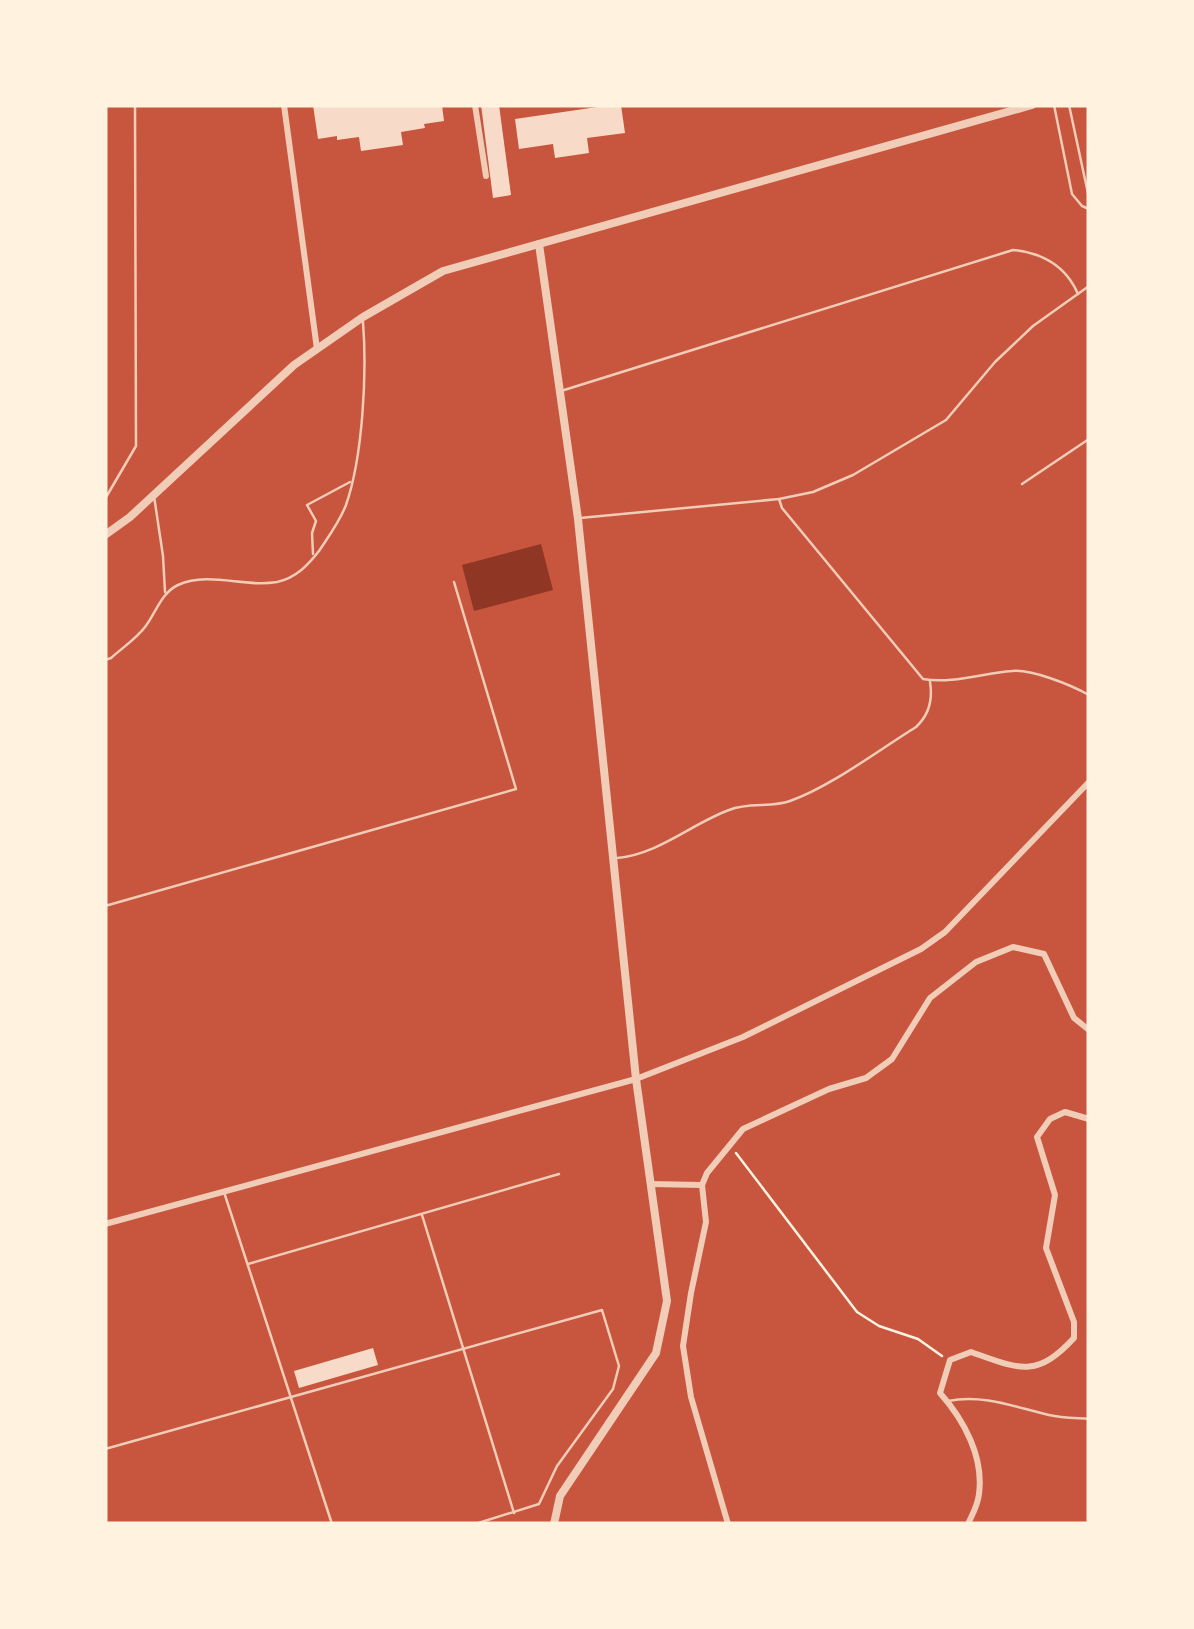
<svg xmlns="http://www.w3.org/2000/svg" width="1194" height="1629" viewBox="0 0 1194 1629" font-family="'Nunito Sans',sans-serif">
	<style>
		.water { fill: #8f3625 }
		.building { fill: #f7dbc8 }
		.lines { fill: none; stroke-linecap: round; stroke-linejoin: round }
		.path { stroke: #fff3e0; stroke-width: 2.5 }
		.service { stroke: #f1ccb7; stroke-width: 2.5 }
		.minor { stroke: #f1ccb7; stroke-width: 6 }
		.tertiary { stroke: #f1ccb7; stroke-width: 8 }
	</style>
	<rect width="100%" height="100%" fill="#c8553d"/>
	<polygon class="water" points="541,544 553,590 474,611 462,565"/>
	<g class="building">
		<polygon points="313,105 442,105 444,121 424,124 425,128 401,132 403,145 361,151 359,137 337,140 337,136 318,139"/>
		<polygon points="481,105 499,105 511,195 493,198"/>
		<polygon points="611,105 621,105 625,133 587,138 589,153 555,158 553,144 519,149 515,119"/>
		<polygon points="373,1348 378,1365 299,1388 294,1371"/>
	</g>
	<g class="lines">
		<polyline class="path" points="736,1153 857,1312 879,1326 918,1339 942,1356"/>
		<g class="service">
			<polyline points="1054,105 1072,194 1082,206 1089,209"/>
			<polyline points="1069,105 1089,198"/>
			<path d="M561,391L1013,250C1043,253 1066,266 1078,294"/>
			<polyline points="1022,484 1089,439"/>
			<polyline points="154,496 163,556 165,592"/>
			<polyline points="105,499 136,446 135,105"/>
			<path d="M779,499L782,508L923,679C953,684 983,673 1012,671C1032,669 1071,685 1089,695"/>
			<polyline points="580,518 779,499 813,492 853,475 946,420 995,362 1033,326 1089,286"/>
			<polyline points="313,554 312,533 316,521 307,505 350,482"/>
			<path d="M105,660L111,658C122,648 136,639 145,627C156,613 161,593 178,585C210,571 244,588 277,582C296,578 308,565 319,551C329,536 340,521 346,505C363,456 367,373 363,322"/>
			<path d="M617,858C659,854 691,824 729,810C749,802 771,808 790,801C830,787 879,750 916,727C929,715 933,700 930,682"/>
			<polyline points="105,906 516,789 454,582"/>
			<polyline points="224,1192 332,1524"/>
			<polyline points="422,1215 514,1513"/>
			<polyline points="248,1264 559,1174"/>
			<path d="M948,1401C983,1394 1015,1407 1049,1415C1062,1418 1076,1418 1089,1419"/>
			<polyline points="105,1449 602,1310 619,1366 613,1389 557,1466 539,1504 475,1524"/>
		</g>
		<g class="minor">
			<polyline points="284,105 317,349"/>
			<polyline points="475,105 486,176"/>
			<polyline points="650,1184 702,1185"/>
			<polyline points="105,1224 636,1079 743,1037 921,949 945,932 1089,782"/>
			<polyline points="728,1524 691,1397 683,1346 691,1293 706,1222 702,1185 707,1173 743,1129 829,1089 866,1078 892,1059 930,998 976,962 1013,947 1044,954 1074,1018 1089,1030"/>
			<path d="M968,1524C972,1515 978,1505 979,1494C984,1457 964,1420 940,1393L950,1360L971,1352C1019,1369 1036,1379 1074,1338V1322L1046,1248L1055,1195L1037,1137L1050,1119L1065,1112L1089,1119"/>
		</g>
		<g class="tertiary">
			<polyline points="539,244 578,519 636,1079 667,1301 656,1353 560,1496 554,1524"/>
			<polyline points="105,535 130,517 294,365 363,317 443,271 1032,105"/>
		</g>
	</g>
	<rect width="1194" height="1629" fill="none" stroke="#fff3e0" stroke-width="215"/>
</svg>
